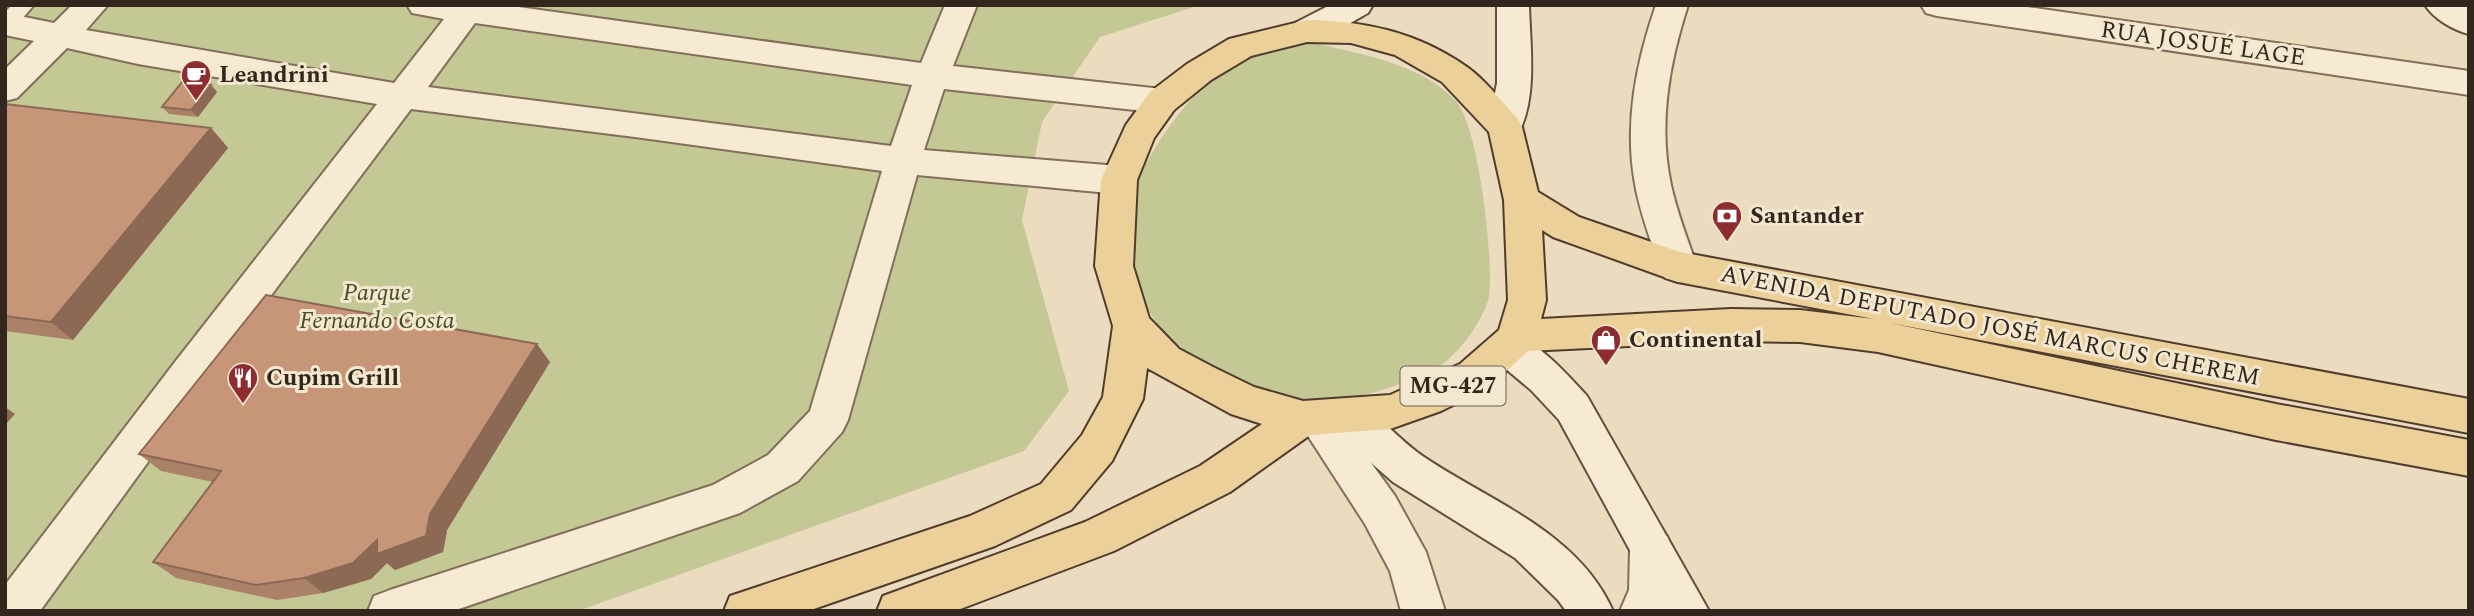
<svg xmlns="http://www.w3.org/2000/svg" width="2474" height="616" viewBox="0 0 2474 616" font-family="Spectral,serif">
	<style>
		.green { fill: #c3c895 }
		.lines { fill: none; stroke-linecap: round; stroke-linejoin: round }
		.service-casing { stroke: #826e59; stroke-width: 4 }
		.minor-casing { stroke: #826e59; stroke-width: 4 }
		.tertiary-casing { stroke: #826e59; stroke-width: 4 }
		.secondary-casing { stroke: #644f3c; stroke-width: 4 }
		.primary-casing { stroke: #503c2d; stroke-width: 4 }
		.service { fill: #f6ead2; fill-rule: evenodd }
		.minor { fill: #f6ead2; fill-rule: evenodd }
		.tertiary { fill: #f6ead2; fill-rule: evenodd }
		.secondary { fill: #f6ead2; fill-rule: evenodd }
		.primary { fill: #ecd099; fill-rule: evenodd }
		.wall { fill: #ab8167 }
		.shaded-wall { fill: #8b6954 }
		.building { fill: #c79678; stroke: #8b6954; stroke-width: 2 }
		.labels { text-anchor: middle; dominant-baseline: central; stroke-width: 6; stroke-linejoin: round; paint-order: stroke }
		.shield { fill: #f3e7cf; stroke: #6d6152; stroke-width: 2 }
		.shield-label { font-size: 23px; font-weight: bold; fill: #33271d }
		.street-label { font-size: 24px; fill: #33271d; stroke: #f3e7cf }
		.poi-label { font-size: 24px; font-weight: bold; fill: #33271d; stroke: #f3e7cf; text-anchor: start }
		.park-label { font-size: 24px; font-style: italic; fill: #454e24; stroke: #f3e7cf }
	</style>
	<rect width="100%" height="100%" fill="#ebdcc0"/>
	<g class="green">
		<polygon points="5,5 1200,5 1100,37 1042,122 1022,220 1069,391 1024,451 578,611 5,611"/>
		<path d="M1319,44C1365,55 1422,65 1455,100C1479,125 1494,261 1489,296C1486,317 1455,360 1435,368C1418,375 1400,385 1382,390C1365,396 1326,400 1308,399C1282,398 1224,383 1203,369C1160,342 1132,290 1124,240C1116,190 1192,83 1235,61C1261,47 1290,46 1319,44Z"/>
	</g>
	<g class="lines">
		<g class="service-casing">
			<polygon id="service" points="12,5 34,5 14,28 7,30 5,12"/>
		</g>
		<g class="minor-casing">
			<g id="minor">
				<path d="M72,5H108L86,30L394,83L444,19L412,13L407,5H504L921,63L945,5H977L953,66L1162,89L1174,92L1179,101L1174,110L1162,113L944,89L924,150L1119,166L1132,170L1137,180L1132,190L1119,194L917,175L848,420L842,432L798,481L740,513L453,611H368L374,596L390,590L713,485L768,455L810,411L882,171L635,137L411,109L203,386L40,611H5V585L175,362L377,104L138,64L67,48L17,98L5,101V69L34,41L5,35V13L54,23ZM475,23L912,85L891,146L428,87Z"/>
				<path d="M1656,5H1688C1669,64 1658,124 1671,185C1677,213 1688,240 1697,267L1691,278L1678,282L1665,278L1659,267C1651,240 1640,213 1635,184C1624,123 1636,63 1656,5Z"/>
				<polygon points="1921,5 2014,5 2469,71 2469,95 1937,16 1926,13"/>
			</g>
		</g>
		<g class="tertiary-casing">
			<g id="tertiary">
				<polygon points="1317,402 1331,407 1395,496 1426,552 1445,611 1401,611 1390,571 1365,524 1297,419 1303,407"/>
				<path d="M1652,530L1667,536C1678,560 1675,587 1664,611H1620L1629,590L1630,550L1637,536Z"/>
			</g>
		</g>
		<g class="secondary-casing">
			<g id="secondary">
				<path d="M1330,5H1373L1368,13C1347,24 1320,46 1295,39L1291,31L1295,23Z"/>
				<path d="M1497,5H1529C1530,46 1538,99 1517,136L1505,140L1493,136L1488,127L1497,83Z"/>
				<path d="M2425,5H2465L2469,8V34C2453,30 2434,19 2425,5Z"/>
				<path d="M1508,332C1540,343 1565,372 1587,396L1709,611H1663L1559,420L1531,390L1494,359L1488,348L1494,337Z"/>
				<path d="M1346,400C1377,410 1397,439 1424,457C1491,502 1578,532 1613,611H1566L1558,600L1515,558L1393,482L1332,429L1326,417L1332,405Z"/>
			</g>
		</g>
		<g class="primary-casing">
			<path id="primary" d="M1307,20C1364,21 1416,32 1464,65C1484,78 1501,101 1517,118L1522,127L1538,192L1579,217L1680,252L2469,399V433L1890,323L2276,404L2469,440V476L2276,440L1878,352L1800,342L1731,341L1528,351L1488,388L1441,411L1390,429L1310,435L1230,492L1114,551L955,611H877L883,596L1085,522L1200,466L1262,424L1231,414L1147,368L1143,399L1112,461L1071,510L995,546L808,611H724L730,596L970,516L1041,484L1082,435L1103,397L1113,326L1095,266L1101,180L1126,125L1150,92L1187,64L1229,39ZM1307,42L1351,43L1395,55L1442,82L1489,132L1504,200L1508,300L1499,330L1460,364L1390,395L1303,401L1254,387L1213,367L1179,349L1149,318L1133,266L1137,180L1154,138L1174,110L1211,80L1251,56ZM1542,230L1553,237L1678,282L1874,319L1800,310L1731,309L1541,319L1546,300Z"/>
		</g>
		<use href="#service" class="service"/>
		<use href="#minor" class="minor"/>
		<use href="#tertiary" class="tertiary"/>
		<use href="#secondary" class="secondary"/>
		<use href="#primary" class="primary"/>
	</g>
	<g class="wall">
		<polygon points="211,85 217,92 198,117 169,114 162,107"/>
		<polygon points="5,104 211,128 228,148 73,340 5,331"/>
		<polygon points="550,362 447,530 443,552 395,570 387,563 371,579 323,593 277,600 176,578 153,562 213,482 161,471 139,454"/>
	</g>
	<g class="shaded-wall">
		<polygon points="211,85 217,92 198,117 191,110"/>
		<polygon points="211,128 228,148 73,340 51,322"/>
		<polygon points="537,344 550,362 447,530 443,552 395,570 387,563 371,579 323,593 304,578 430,514"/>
		<polygon points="5,407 15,414 5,425"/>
	</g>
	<g class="building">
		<polygon points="182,82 211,85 191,110 162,107"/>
		<polygon points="5,104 211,128 51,322 5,316"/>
		<polygon points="266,295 537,344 430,514 426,536 377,554 377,540 353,563 304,578 256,585 153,562 221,471 139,454"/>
	</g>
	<defs>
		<g id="cafe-pin" transform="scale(1.575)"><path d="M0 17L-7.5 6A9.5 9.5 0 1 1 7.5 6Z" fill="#8e2d31" stroke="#f3e7cf"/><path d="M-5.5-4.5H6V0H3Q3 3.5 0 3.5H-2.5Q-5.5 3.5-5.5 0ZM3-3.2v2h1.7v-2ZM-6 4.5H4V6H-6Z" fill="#fff"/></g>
		<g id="bank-pin" transform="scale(1.575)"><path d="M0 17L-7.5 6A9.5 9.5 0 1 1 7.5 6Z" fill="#8e2d31" stroke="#f3e7cf"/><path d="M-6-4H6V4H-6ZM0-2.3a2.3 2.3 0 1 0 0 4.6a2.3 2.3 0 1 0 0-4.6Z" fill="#fff"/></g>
		<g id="shop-pin" transform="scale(1.575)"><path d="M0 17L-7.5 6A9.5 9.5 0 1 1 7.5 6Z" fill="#8e2d31" stroke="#f3e7cf"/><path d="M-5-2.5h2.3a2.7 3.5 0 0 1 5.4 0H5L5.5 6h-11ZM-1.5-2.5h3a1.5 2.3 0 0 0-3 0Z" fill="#fff"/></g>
		<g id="restaurant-pin" transform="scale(1.575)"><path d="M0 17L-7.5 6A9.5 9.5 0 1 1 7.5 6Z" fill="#8e2d31" stroke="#f3e7cf"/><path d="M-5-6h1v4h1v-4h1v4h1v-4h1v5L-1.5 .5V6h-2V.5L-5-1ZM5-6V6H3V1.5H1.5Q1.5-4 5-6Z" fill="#fff"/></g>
	</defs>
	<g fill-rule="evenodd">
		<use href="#cafe-pin" x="196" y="75"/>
		<use href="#bank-pin" x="1727" y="216"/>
		<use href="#shop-pin" x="1606" y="340"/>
		<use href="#restaurant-pin" x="243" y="378"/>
	</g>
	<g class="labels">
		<rect class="shield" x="1400.5" y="366.5" width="105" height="39" rx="5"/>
		<g class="shield-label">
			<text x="1453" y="386">MG-427</text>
		</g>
		<g class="street-label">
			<text transform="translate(2203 44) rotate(8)">RUA JOSUÉ LAGE</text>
			<text transform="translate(1990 326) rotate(11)">AVENIDA DEPUTADO JOSÉ MARCUS CHEREM</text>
		</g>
		<g class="poi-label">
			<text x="219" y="75">Leandrini</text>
			<text x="1750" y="216">Santander</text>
			<text x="1629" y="340">Continental</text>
			<text x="266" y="378">Cupim Grill</text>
		</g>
		<g class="park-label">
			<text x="377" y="293">Parque<tspan x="377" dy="28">Fernando Costa</tspan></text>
		</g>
	</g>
	<rect width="2474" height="616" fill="none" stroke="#33271d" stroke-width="14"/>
</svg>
